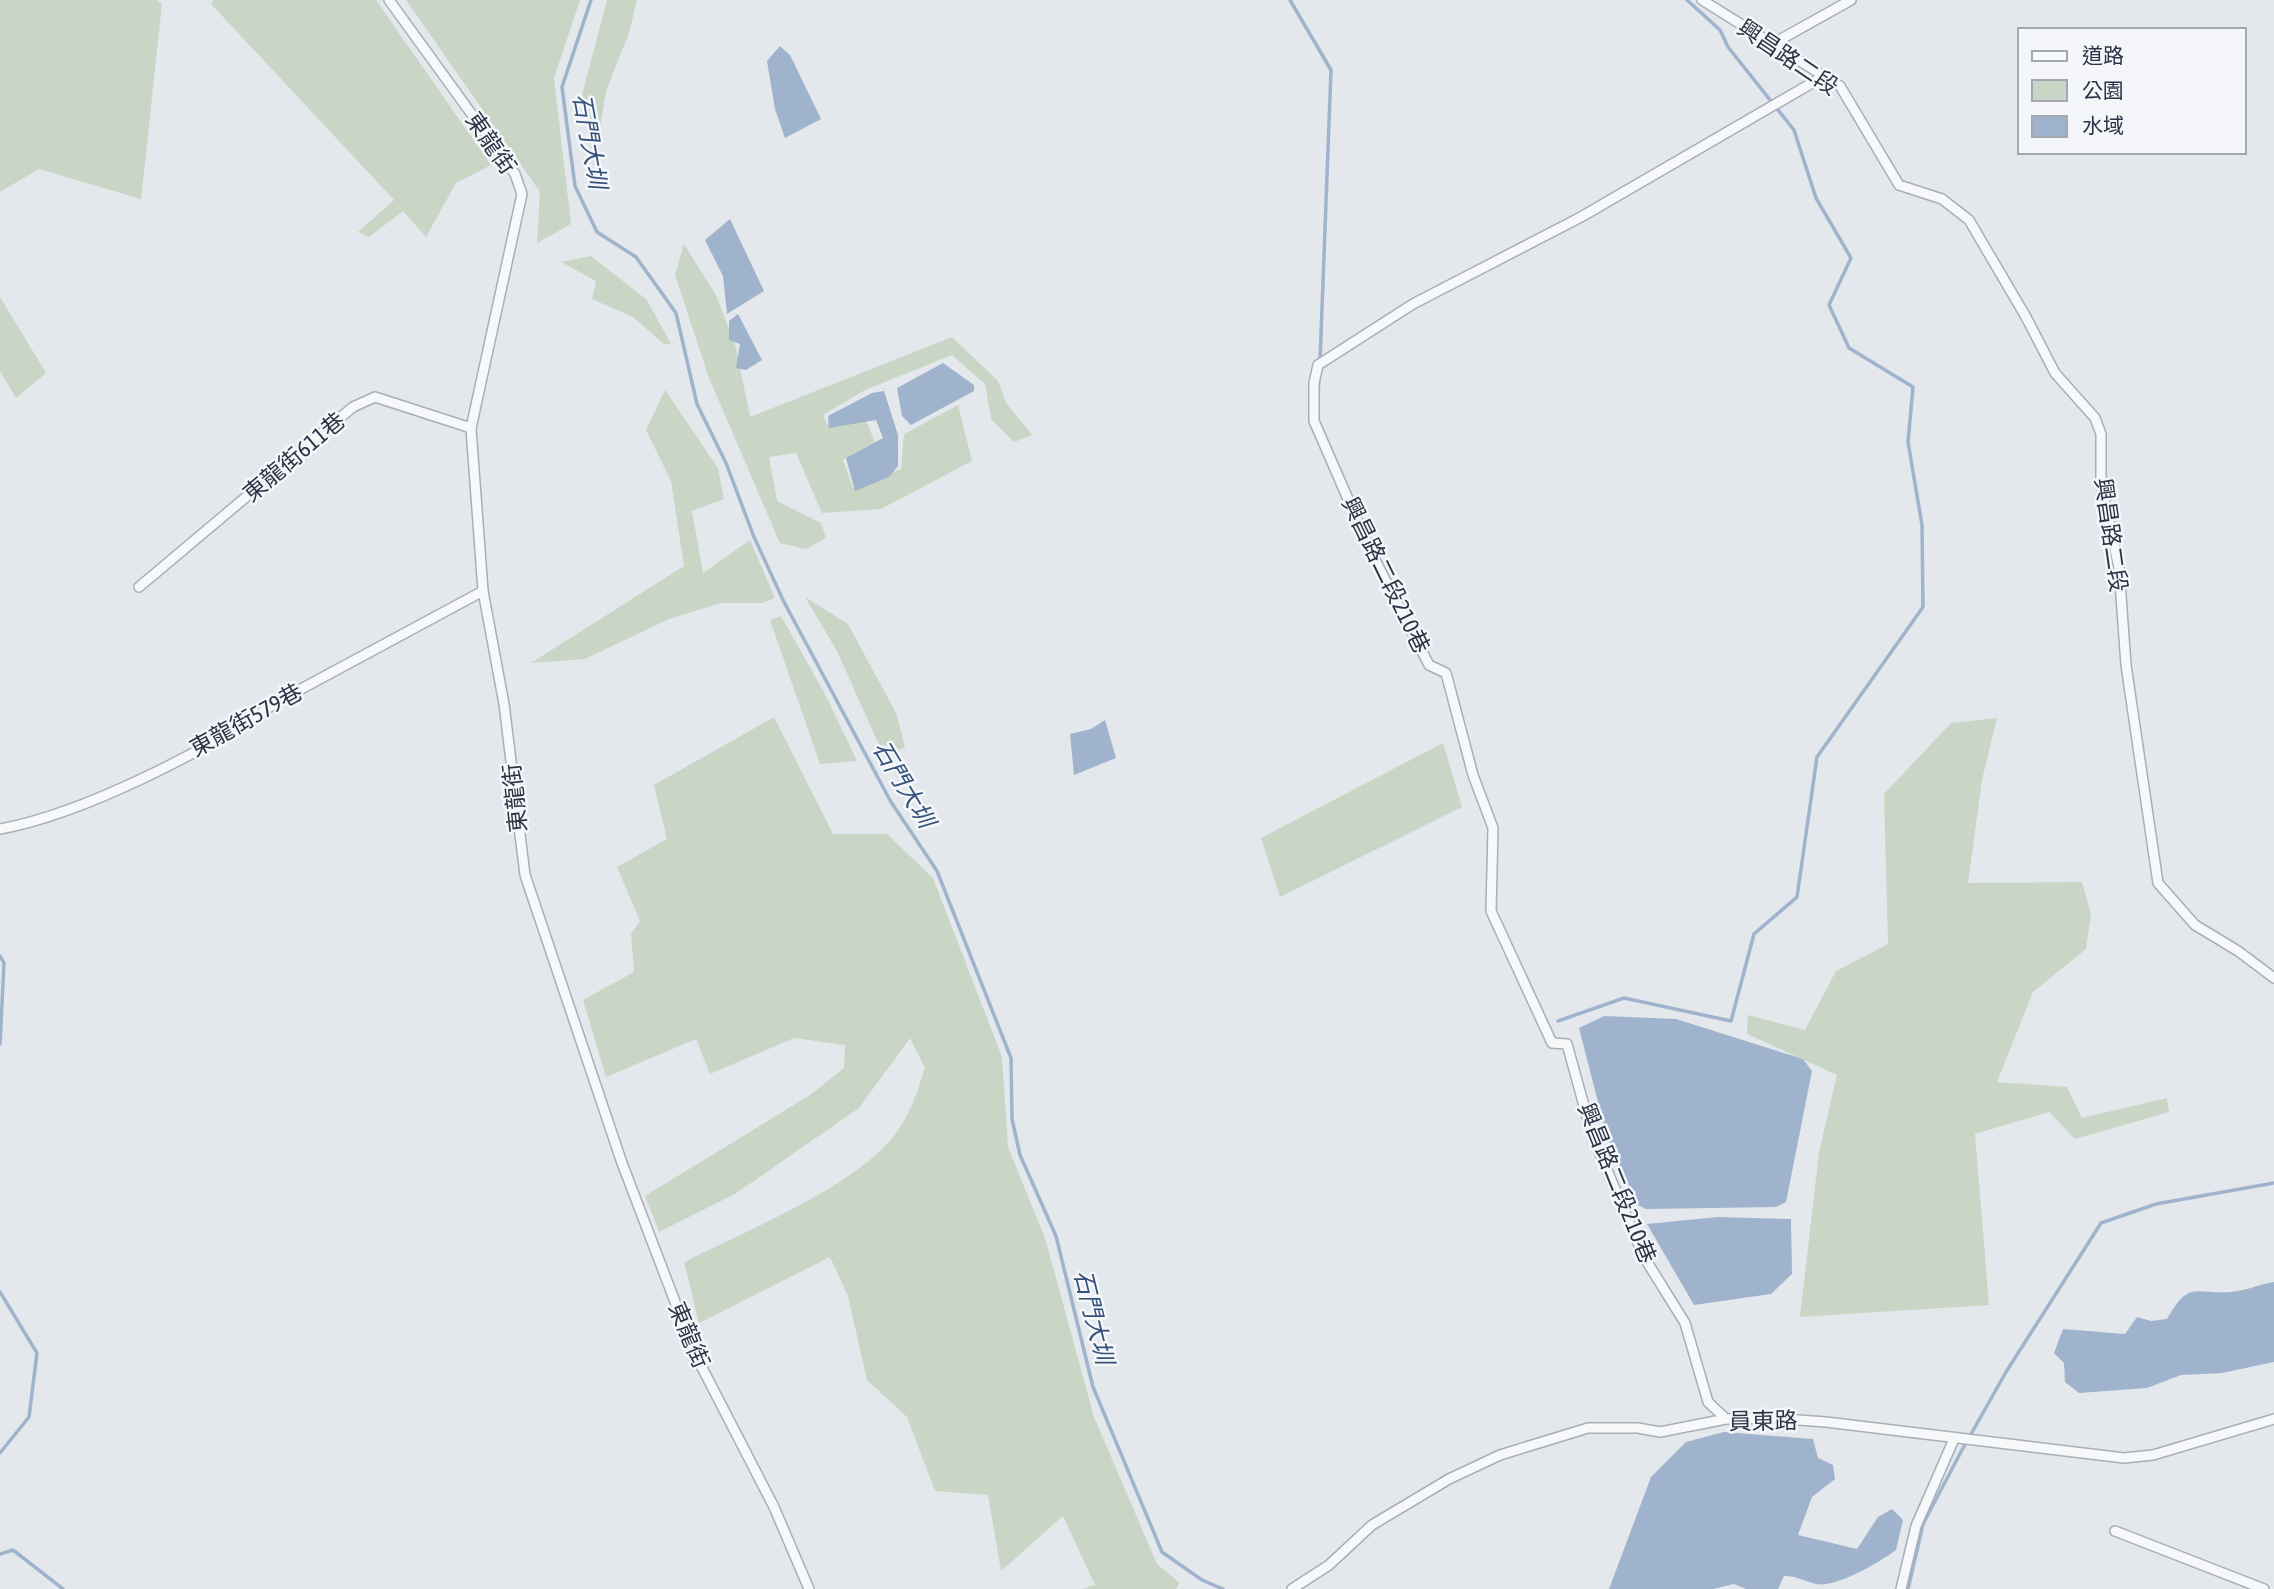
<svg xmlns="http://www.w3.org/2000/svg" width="2274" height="1589" viewBox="0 0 2274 1589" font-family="'Asap Condensed','Noto Sans TC',sans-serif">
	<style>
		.green { fill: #c9d6c5 }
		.water { fill: #9fb4cc }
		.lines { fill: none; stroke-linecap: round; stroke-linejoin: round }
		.stream { stroke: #9fb4cc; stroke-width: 3.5 }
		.street-casing { stroke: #a9aeb7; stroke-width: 12 }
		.street { stroke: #f7f8fa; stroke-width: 9 }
		.labels { text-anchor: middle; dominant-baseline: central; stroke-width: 5; stroke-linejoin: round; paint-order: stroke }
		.street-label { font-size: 23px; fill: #2b3445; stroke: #f4f6f9 }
		.water-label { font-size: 24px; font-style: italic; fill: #34527a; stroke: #f4f6f9 }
	</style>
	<rect width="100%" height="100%" fill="#e4e7ec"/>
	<g class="green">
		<polygon points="0,0 157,0 162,4 141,199 39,169 0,192"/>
		<polygon points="213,0 376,0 491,165 456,183 426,237 403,211 369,237 358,232 394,200 211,4"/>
		<polygon points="406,0 580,0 554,78 571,224 537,243 540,192"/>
		<polygon points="607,0 637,0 629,33 606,91 594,166 582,95"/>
		<polygon points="684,244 716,295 736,348 750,417 952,337 998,381 1006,403 1032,435 1014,442 991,419 985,384 952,355 865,390 823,415 827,424 866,421 875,442 843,460 853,488 901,469 904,434 958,405 972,461 881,509 822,513 796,453 769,457 777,501 821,523 826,538 806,549 780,543 709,378 675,275"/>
		<polygon points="591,256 647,300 671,344 664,344 633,317 592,299 596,281 561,262"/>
		<polygon points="0,297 46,373 16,398 0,371"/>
		<polygon points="665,390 718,468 724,499 692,511 703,573 750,540 775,598 762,603 721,603 669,619 585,659 531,663 684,566 671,481 646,430"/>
		<polygon points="805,597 848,624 897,715 905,748 883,754 837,651"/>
		<polygon points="781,616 826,696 857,761 820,764 770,620"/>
		<path d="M774,717L833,834H887L933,878L1002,1057L1008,1147L1045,1238L1094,1417L1157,1564L1180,1583L1176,1589H1082L1095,1585L1063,1516L1001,1571L988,1495L935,1491L907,1417L867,1380L848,1296L830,1257L699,1323L684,1262C744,1231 865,1184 900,1127C912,1109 918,1089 925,1068L910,1038L859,1108L735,1194L659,1232L645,1196L810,1095L844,1068L845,1045L794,1038L710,1074L696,1039L606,1077L583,1000L634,972L631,934L640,921L617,867L667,839L654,785Z"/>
		<polygon points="1997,718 1982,780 1968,883 2082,882 2091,914 2086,949 2033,992 1997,1082 2067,1087 2082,1118 2167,1098 2169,1112 2075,1139 2049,1112 1975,1134 1989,1305 1800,1317 1819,1152 1837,1075 1747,1034 1748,1015 1805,1030 1836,971 1888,944 1884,794 1951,723"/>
		<polygon points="1443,743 1462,807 1280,897 1261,838"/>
	</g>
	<g class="water">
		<polygon points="780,46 790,55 821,119 785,138 775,109 767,61"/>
		<polygon points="730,219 764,291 727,314 723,276 705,240"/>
		<polygon points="738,314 762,360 746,370 736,368 740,344 729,340 729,321"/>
		<polygon points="943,363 974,385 974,391 911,425 902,416 897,388"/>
		<polygon points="884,391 898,435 898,466 889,477 855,491 846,458 883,438 876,420 829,428 828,416 872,393"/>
		<polygon points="1105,720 1116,758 1074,775 1070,734 1091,729"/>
		<polygon points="1604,1016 1676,1019 1803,1059 1812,1071 1786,1202 1776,1207 1646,1209 1636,1204 1606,1133 1579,1028"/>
		<polygon points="1718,1217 1791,1219 1792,1274 1771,1294 1694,1305 1647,1224"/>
		<path d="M2274,1282V1362L2222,1373L2181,1375L2147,1388L2079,1393L2065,1382L2064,1363L2054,1353L2063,1329L2125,1334L2137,1317L2151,1321L2167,1319C2190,1279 2194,1295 2231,1292C2245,1291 2260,1284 2274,1282Z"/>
		<path d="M1724,1432L1813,1439L1818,1458L1833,1465L1835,1479L1812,1497L1798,1535L1857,1549L1878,1517L1892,1509L1903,1520L1896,1550C1880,1562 1836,1588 1816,1584C1804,1581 1797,1576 1784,1576L1778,1589H1746L1734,1584L1713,1589H1609L1651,1477L1686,1442Z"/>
	</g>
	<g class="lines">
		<g class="stream">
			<polyline points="591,0 562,87 575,186 597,232 636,257 676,313 697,404 726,463 754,537 784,602 891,802 937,871 1011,1058 1012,1119 1020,1155 1056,1236 1093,1387 1162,1552 1202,1580 1223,1589"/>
			<polyline points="1290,0 1331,70 1320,361"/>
			<polyline points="1318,399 1319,376"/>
			<polyline points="0,956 4,963 0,1044"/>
			<polyline points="1558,1021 1624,998 1731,1021 1754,934 1797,897 1817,757 1923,607 1922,525 1908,442 1913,387 1849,348 1829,305 1851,258 1816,198 1794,130 1728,47 1720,30 1687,0"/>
			<polyline points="0,1292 37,1353 29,1417 0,1453"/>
			<polyline points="0,1554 13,1550 63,1589"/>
			<polyline points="1908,1589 1923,1524 1962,1450 2006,1372 2101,1223 2156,1204 2274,1183"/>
		</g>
		<g class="street-casing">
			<g id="street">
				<polyline points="389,0 515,174 522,194 471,428 483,591 504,704 525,875 622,1163 695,1354 774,1507 809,1589"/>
				<polyline points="1702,0 1840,86 1899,185 1942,199 1969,220 2026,317 2055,373 2095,418 2101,434 2101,483 2119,568 2126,665 2158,883 2195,925 2238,951 2274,978"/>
				<polyline points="1774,43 1851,0"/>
				<polyline points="139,587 353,407 375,397 471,428"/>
				<path d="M0,829C83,814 208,750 277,702L483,591"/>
				<polyline points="1726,1419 1708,1402 1685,1323 1644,1257 1592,1135 1567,1044 1552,1043 1491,911 1493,828 1473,775 1446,673 1429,665 1372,554 1314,421 1314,383 1318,365 1413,304 1581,217 1824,76"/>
				<polyline points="2115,1531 2264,1589"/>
				<polyline points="1292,1589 1329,1565 1372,1525 1449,1479 1500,1455 1588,1428 1638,1428 1660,1432 1726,1419 1772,1418 1826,1422 2124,1458 2153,1455 2274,1419"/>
				<polyline points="1901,1589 1916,1526 1954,1439"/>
			</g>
		</g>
		<use href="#street" class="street"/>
	</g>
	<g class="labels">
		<g class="street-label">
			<text transform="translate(1788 57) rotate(34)">興昌路二段</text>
			<text transform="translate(491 143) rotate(55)">東龍街</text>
			<text transform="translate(294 457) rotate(-40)">東龍街611巷</text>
			<text transform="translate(2111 535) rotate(82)">興昌路二段</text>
			<text transform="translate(1386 575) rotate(64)">興昌路二段210巷</text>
			<text transform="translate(246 720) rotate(-29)">東龍街579巷</text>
			<text transform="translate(515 798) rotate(-96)">東龍街</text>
			<text transform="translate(1617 1183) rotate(68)">興昌路二段210巷</text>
			<text transform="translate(689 1335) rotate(67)">東龍街</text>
			<text transform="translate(1763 1421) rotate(-1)">員東路</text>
		</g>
		<g class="water-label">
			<text transform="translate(590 141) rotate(80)">石門大圳</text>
			<text transform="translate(904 784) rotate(59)">石門大圳</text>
			<text transform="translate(1094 1317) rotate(76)">石門大圳</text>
		</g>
	</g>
	<rect x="2018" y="28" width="228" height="126" fill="#f4f6f9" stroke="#a4a8b1" stroke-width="2"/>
	<rect x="2032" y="51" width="35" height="10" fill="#f7f8fa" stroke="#a4a8b1" stroke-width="2"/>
	<text x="2082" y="63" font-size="21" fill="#2b3445">道路</text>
	<rect x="2032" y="80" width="35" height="21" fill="#c9d6c5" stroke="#a4a8b1" stroke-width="2"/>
	<text x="2082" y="98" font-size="21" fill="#2b3445">公園</text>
	<rect x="2032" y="116" width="35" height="21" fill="#9fb4cc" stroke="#a4a8b1" stroke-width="2"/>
	<text x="2082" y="133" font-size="21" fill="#2b3445">水域</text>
</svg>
